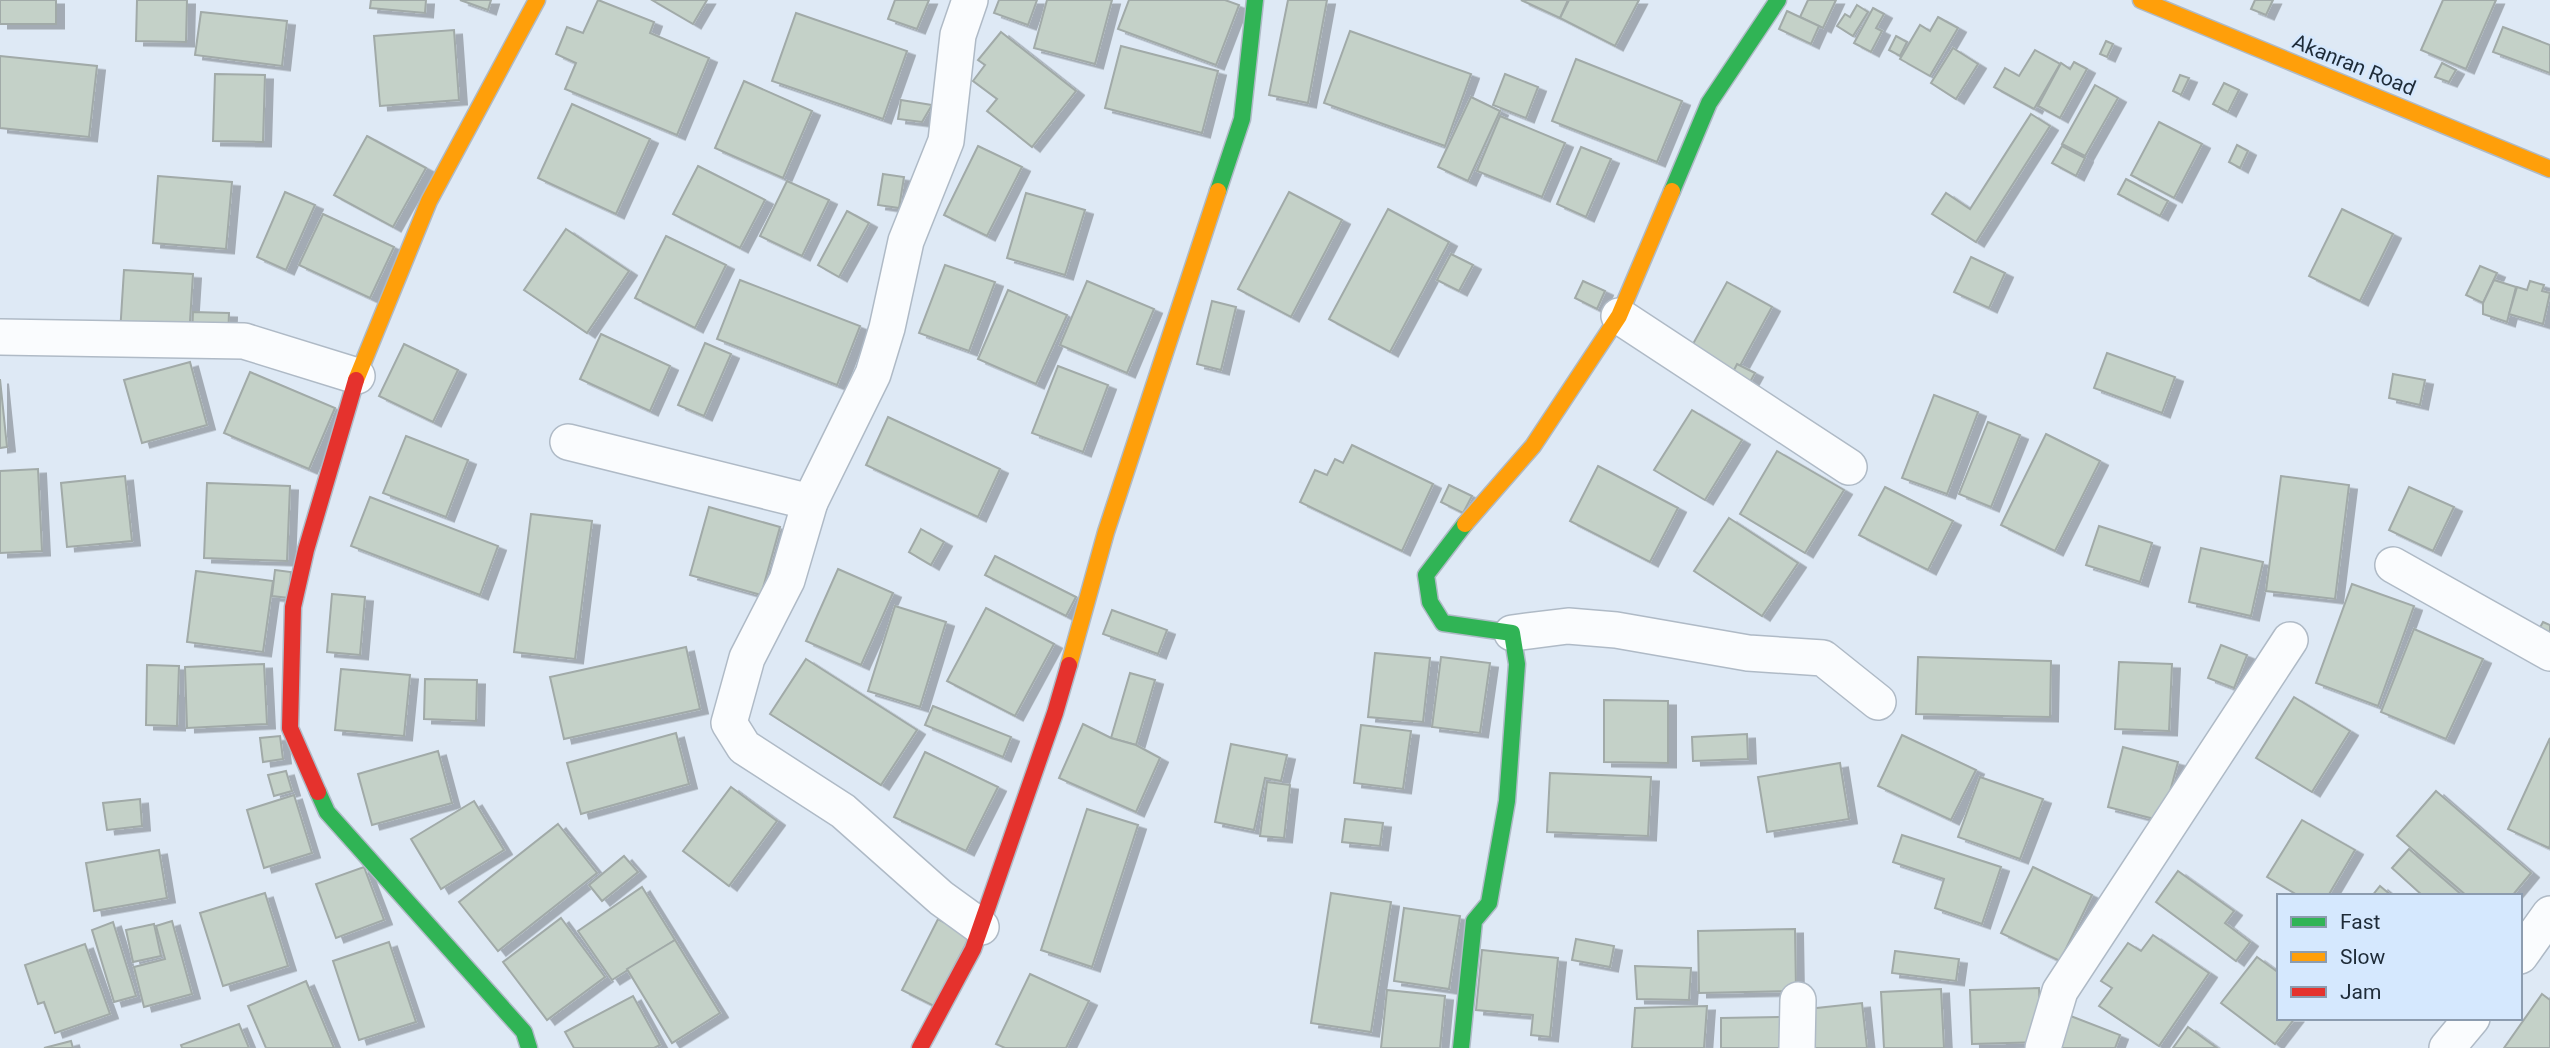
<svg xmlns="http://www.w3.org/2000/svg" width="2550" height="1048" viewBox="0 0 2550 1048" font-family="Roboto,sans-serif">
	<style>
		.building { fill: #c4d1c8; stroke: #a1aaa8; stroke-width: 2; filter: url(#shadow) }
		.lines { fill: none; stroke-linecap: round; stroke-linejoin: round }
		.street-casing { stroke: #afbac6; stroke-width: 38 }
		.fast-casing { stroke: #afbac6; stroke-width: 19 }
		.slow-casing { stroke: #afbac6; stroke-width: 19 }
		.jam-casing { stroke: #afbac6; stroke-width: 19 }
		.street { stroke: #fafcfe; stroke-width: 35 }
		.fast { stroke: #30b455; stroke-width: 16 }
		.slow { stroke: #ff9f0a; stroke-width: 16 }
		.jam { stroke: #e5322d; stroke-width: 16 }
		.labels { text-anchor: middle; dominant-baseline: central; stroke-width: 5; stroke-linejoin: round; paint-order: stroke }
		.street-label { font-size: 21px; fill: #1e2b38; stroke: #d5e8fe }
	</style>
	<defs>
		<filter id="shadow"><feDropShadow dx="8" dy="4.5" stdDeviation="0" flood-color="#0004"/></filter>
	</defs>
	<rect width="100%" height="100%" fill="#dee9f5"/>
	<g class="building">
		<rect x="0" y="0" width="56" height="24"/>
		<polygon points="137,0 187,0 186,42 136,41"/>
		<polygon points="371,0 426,0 425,13 370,8"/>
		<polygon points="460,0 491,0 488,10"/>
		<polygon points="598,0 654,22 650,33 709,58 677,135 565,89 576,63 556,54 567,27 583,33"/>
		<polygon points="652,0 707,0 693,24"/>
		<polygon points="895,0 929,0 917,29 888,19"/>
		<polygon points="999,0 1037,0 1028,25 994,13"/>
		<polygon points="1047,0 1112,0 1095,64 1034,48"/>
		<polygon points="1129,0 1225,0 1239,5 1216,65 1118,29"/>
		<polygon points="1288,0 1327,0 1308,103 1269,95"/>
		<polygon points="1521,0 1568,0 1560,18"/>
		<polygon points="1569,0 1639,0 1615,46 1560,18"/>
		<polygon points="1808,0 1836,0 1823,28 1800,17"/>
		<polygon points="2255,0 2273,0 2266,15 2251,9"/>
		<polygon points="2443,0 2496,0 2466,69 2421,50"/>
		<polygon points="1857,5 1868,12 1853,36 1837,26 1845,14 1850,17"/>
		<polygon points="1873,8 1884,14 1876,28 1882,31 1871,52 1854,43"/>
		<polygon points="1787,11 1819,26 1811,44 1779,29"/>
		<polygon points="201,12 287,21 282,66 195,55"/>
		<polygon points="796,13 907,51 883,119 772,81"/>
		<polygon points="1938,17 1958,28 1930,76 1900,59 1920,25 1930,31"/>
		<polygon points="2503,27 2550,45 2550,73 2493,52"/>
		<polygon points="454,30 459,100 380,106 374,36"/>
		<polygon points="1350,31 1471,74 1445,146 1324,103"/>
		<polygon points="1001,32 1076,91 1032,147 987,111 997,99 973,81 985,65 978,60"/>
		<polygon points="1896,36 1907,42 1900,56 1889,50"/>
		<polygon points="2106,41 2113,44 2107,57 2100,54"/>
		<polygon points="1121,46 1218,71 1202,133 1105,108"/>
		<polygon points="1953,48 1978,64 1956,99 1931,83"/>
		<polygon points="2035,50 2060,64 2034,109 1994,87 2005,68 2019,76"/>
		<polygon points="0,56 97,66 89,137 0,128"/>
		<polygon points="1576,59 1682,101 1657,162 1552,121"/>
		<polygon points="2074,62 2087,69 2060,118 2038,106 2061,63 2070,69"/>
		<polygon points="2442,63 2456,70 2449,82 2435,77"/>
		<polygon points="215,74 265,75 263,142 213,141"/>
		<polygon points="1505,74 1538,87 1526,118 1493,105"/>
		<polygon points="2180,75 2189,78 2181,95 2173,91"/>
		<polygon points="744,81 812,111 783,178 715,148"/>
		<polygon points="2224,83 2239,90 2228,112 2213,104"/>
		<polygon points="2095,85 2118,98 2085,156 2062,144"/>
		<polygon points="1471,97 1500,111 1468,181 1438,167"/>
		<polygon points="901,100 932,105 922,122 898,119"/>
		<polygon points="572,104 650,139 616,214 538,178"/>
		<polygon points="2031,114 2050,126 1976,242 1932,214 1946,193 1970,209"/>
		<polygon points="1500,116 1565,143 1542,197 1477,171"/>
		<polygon points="2159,122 2202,144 2174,198 2131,175"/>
		<polygon points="367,136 426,168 393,227 334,195"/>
		<polygon points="2237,145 2248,151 2240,168 2229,162"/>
		<polygon points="978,146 1022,167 987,236 944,215"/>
		<polygon points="2062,146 2085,158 2076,176 2052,163"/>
		<polygon points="1581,147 1611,159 1586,217 1557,204"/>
		<polygon points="698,166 765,200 740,248 673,214"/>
		<polygon points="883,174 904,177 899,208 878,205"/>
		<polygon points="158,176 232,182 226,249 153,243"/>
		<polygon points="2126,179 2168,201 2160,216 2118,194"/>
		<polygon points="787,181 829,200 802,256 760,236"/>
		<polygon points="285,192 315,205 286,270 257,257"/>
		<polygon points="1289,192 1342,220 1291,317 1238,289"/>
		<polygon points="1026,193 1085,210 1065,275 1007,258"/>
		<polygon points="1388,209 1449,242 1390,352 1329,319"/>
		<polygon points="2342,209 2393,234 2360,301 2309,276"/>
		<polygon points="847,211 869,223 839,277 818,265"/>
		<polygon points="323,214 394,247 370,298 299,265"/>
		<polygon points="566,229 629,271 587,333 524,290"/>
		<polygon points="666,236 726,265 695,328 635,298"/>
		<polygon points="1451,254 1473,265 1459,291 1437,280"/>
		<polygon points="1971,257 2005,273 1989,308 1954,292"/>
		<polygon points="945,265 995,282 969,351 919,333"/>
		<polygon points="2480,266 2497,273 2483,303 2466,295"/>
		<polygon points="124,270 193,274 189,337 120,333"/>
		<polygon points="740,280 860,326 837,385 717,339"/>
		<polygon points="2494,280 2516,287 2507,322 2483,314 2483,303"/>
		<polygon points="1087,281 1154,309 1127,373 1060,345"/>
		<polygon points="1583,281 1605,291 1597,309 1575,298"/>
		<polygon points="2530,281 2544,285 2542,291 2550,293 2543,324 2509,314 2517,287 2527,290"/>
		<polygon points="1727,282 1772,307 1734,377 1688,353"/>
		<polygon points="1008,290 1067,315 1036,384 978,359"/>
		<polygon points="1212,301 1236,307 1221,370 1197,364"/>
		<polygon points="193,312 229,313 228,339 192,337"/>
		<polygon points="601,334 670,366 650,411 580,379"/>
		<polygon points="705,343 731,354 704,416 678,405"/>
		<polygon points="404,344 458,370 433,422 379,396"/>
		<polygon points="2107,353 2175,377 2162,413 2094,388"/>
		<polygon points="190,362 207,425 142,443 124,380"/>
		<polygon points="1737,364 1755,373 1745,391 1728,382"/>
		<polygon points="1058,366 1108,385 1083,452 1032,433"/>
		<polygon points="250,372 335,408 309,469 224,433"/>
		<polygon points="2393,374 2425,380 2420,405 2389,398"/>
		<polygon points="0,379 7,447 0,448"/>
		<polygon points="1934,395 1978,412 1947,494 1902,478"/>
		<polygon points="1692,410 1742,440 1705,500 1654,470"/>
		<polygon points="888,417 1000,469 978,517 866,465"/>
		<polygon points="1988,422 2020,435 1991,507 1959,494"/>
		<polygon points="2046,434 2100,461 2055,551 2001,525"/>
		<polygon points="406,436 468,460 446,517 383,493"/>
		<polygon points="1352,445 1433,484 1402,551 1300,502 1315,470 1327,475 1335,459 1343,463"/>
		<polygon points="1777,451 1844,490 1805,553 1740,514"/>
		<polygon points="1598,466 1678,508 1650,562 1570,521"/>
		<polygon points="38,469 42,551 0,553 0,471"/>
		<polygon points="125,476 132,541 67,547 61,483"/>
		<polygon points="2281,476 2349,485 2335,599 2266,591"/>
		<polygon points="207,483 290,486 287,561 204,558"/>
		<polygon points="1449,485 1472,496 1463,513 1441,502"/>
		<polygon points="1885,487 1953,521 1928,570 1859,535"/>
		<polygon points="2409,487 2454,507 2433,551 2389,530"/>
		<polygon points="370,497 498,546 480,595 351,546"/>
		<polygon points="709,507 780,527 761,595 690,575"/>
		<polygon points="531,514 592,521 575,659 514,652"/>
		<polygon points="1729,518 1798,563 1762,616 1694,571"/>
		<polygon points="2099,526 2152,543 2140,582 2086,565"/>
		<polygon points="921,529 944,542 931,565 909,552"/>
		<polygon points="2201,548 2263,562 2251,616 2189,602"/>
		<polygon points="995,556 1076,597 1066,616 985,575"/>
		<polygon points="838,569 893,593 861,665 806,641"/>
		<polygon points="275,570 291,572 289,598 272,596"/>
		<polygon points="196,571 273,581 263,652 187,642"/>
		<polygon points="2352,584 2414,606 2378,706 2316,683"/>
		<polygon points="332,594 365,597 360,655 327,652"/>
		<polygon points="895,606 946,622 920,707 868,691"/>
		<polygon points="986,608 1054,644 1015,716 947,681"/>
		<polygon points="1112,610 1167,630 1158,654 1103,634"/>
		<polygon points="2543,622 2550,625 2550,652 2532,642"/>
		<polygon points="2414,629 2483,659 2446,739 2381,712"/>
		<polygon points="2221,645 2247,655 2234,688 2208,678"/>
		<polygon points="686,647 700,709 564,739 550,677"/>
		<polygon points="1375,653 1430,658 1423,722 1368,717"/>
		<polygon points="1441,657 1490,663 1480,733 1432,727"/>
		<polygon points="1918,657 2051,661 2050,717 1916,714"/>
		<polygon points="806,659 917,730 881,785 770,714"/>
		<polygon points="2119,662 2172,664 2169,731 2115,729"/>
		<polygon points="264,664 267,724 187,728 185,667"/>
		<polygon points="147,665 179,666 177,726 146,725"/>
		<polygon points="341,669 410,675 404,736 335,730"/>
		<polygon points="1130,673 1155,680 1136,745 1111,738"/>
		<polygon points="425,679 477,680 476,721 424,719"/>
		<polygon points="2294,697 2350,731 2312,792 2256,758"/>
		<polygon points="1604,700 1668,701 1668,763 1604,762"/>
		<polygon points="933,706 1011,737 1003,757 925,725"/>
		<polygon points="1083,724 1111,738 1136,745 1160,758 1136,812 1059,778"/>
		<polygon points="1361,725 1411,731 1403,789 1354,783"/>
		<polygon points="676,733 689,784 581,814 567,763"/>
		<polygon points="1747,734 1748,759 1693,761 1692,737"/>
		<polygon points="1902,735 1976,770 1951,820 1878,786"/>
		<polygon points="280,736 283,759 263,762 260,738"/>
		<polygon points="2550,738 2550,845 2549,848 2508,829"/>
		<polygon points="1231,744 1287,755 1281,781 1265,778 1254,830 1215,822"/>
		<polygon points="2123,747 2178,762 2162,821 2108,807"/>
		<polygon points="438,751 452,803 372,825 358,774"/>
		<polygon points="925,752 998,787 966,851 894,817"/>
		<polygon points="1840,763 1849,819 1767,832 1758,777"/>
		<polygon points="286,771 292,791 274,796 268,775"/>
		<polygon points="1550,773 1651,777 1648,836 1547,832"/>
		<polygon points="1980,777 2043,799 2020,859 1958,837"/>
		<polygon points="1267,782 1290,785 1284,838 1260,836"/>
		<polygon points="731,787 777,821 729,886 683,851"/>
		<polygon points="2436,791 2531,873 2512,896 2467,896 2397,836"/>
		<polygon points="294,795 312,853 264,868 247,810"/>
		<polygon points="140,799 142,826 107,830 103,803"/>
		<polygon points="474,801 504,850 441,889 411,839"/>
		<polygon points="1087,809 1138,825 1092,967 1041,950"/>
		<polygon points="1345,819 1383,823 1380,846 1342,842"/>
		<polygon points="2302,820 2355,850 2328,896 2299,896 2267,877"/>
		<polygon points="558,824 597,873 498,951 459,902"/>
		<polygon points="1902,835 2001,867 1982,924 1935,908 1944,879 1893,862"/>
		<polygon points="2409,849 2463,896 2423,896 2392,868"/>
		<polygon points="159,850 167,898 94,911 86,863"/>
		<polygon points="624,856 638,872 602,901 589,885"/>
		<polygon points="364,867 384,920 336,938 316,884"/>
		<polygon points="2033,867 2092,895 2060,961 2001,933"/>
		<polygon points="2178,871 2234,911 2225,923 2250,942 2236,961 2156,902"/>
		<polygon points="2380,886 2392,896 2372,896"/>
		<polygon points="642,887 675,940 612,980 578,931"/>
		<polygon points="265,893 288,966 223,986 200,913"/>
		<polygon points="1331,893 1391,902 1371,1032 1311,1023"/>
		<polygon points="1404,908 1460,916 1449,989 1394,981"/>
		<polygon points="561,918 605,977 547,1020 503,962"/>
		<polygon points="938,919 970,936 934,1006 902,990"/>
		<polygon points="172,921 192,994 144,1007 134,967 165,959 156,926"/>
		<polygon points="113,922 136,996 114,1002 92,930"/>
		<polygon points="154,924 161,956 133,962 126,930"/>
		<polygon points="1795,929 1796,991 1699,993 1698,931"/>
		<polygon points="2153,935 2209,973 2159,1046 2099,1006 2112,988 2101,981 2128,943 2141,951"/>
		<polygon points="1576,939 1614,946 1610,967 1572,960"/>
		<polygon points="675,940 720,1013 672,1043 627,969"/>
		<polygon points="389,942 416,1022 359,1040 333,961"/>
		<polygon points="85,944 110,1014 55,1033 44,1002 38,1004 25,965"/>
		<polygon points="1482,950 1558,958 1550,1037 1531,1035 1533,1015 1476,1010"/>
		<polygon points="1895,951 1959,959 1956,981 1892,973"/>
		<polygon points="2257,957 2279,973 2279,1018 2295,1018 2275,1044 2221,1003"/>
		<polygon points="1635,966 1691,968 1689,1000 1637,999"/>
		<polygon points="1030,974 1089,1001 1066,1048 1005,1048 996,1044"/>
		<polygon points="306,981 334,1048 266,1048 248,1006"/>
		<polygon points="2039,988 2041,1042 1972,1044 1970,990"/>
		<polygon points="1941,989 1944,1048 1884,1048 1881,992"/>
		<polygon points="1387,990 1445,996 1440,1048 1381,1048"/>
		<polygon points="2542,994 2550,1000 2550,1048 2504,1048"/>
		<polygon points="633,996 660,1045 654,1048 574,1048 565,1032"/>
		<polygon points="1862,1003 1867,1048 1813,1048 1808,1009"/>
		<polygon points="1707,1006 1704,1048 1632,1048 1635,1008"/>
		<polygon points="2068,1015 2120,1035 2115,1048 2055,1048"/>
		<polygon points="1787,1017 1788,1048 1721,1048 1721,1018"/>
		<polygon points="239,1024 249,1048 182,1048 181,1045"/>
		<polygon points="2188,1027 2217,1048 2173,1048"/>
		<polygon points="71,1041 73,1048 44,1048"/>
	</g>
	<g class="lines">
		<g class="street-casing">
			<g id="street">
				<polyline points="970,0 958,35 946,141 906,241 887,328 873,374 810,502 787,580 747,658 729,723 744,747 843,811 941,898 981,927"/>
				<polyline points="1619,316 1849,467"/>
				<polyline points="0,337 244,341 357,376"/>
				<polyline points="568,442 810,502"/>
				<polyline points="2393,565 2550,653"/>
				<polyline points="1512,633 1568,626 1616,630 1748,653 1823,658 1878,702"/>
				<polyline points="2520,956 2550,914"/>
				<polyline points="1797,1048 1798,1000"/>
				<polyline points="2043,1048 2060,991 2290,640"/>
				<polyline points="2447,1048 2472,1018"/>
			</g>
		</g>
		<g class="fast-casing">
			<g id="fast">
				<polyline points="1218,191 1242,119 1255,0"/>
				<polyline points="1672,191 1709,103 1778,0"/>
				<polyline points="318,792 327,812 524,1032 529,1048"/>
				<polyline points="1461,1048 1474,921 1489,903 1507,801 1517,664 1512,633 1443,623 1430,602 1426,575 1465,524"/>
			</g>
		</g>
		<g class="slow-casing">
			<g id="slow">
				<polyline points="2141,0 2550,169"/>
				<polyline points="356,380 429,201 537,0"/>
				<polyline points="1465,524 1533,446 1619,316 1672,191"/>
				<polyline points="1069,665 1106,532 1218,191"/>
			</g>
		</g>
		<g class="jam-casing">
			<g id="jam">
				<polyline points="318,792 290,728 293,607 306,550 356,380"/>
				<polyline points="920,1048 973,949 1055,713 1069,665"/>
			</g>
		</g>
		<use href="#street" class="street"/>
		<use href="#fast" class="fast"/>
		<use href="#slow" class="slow"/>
		<use href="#jam" class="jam"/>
	</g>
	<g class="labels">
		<g class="street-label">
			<text transform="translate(2354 65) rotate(22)">Akanran Road</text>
		</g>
	</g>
	<rect x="2277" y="894" width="245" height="126" fill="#d5e8fe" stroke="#8c9caf" stroke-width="2"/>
	<rect x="2291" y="917" width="35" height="10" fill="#30b455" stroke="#8c9caf" stroke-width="2"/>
	<text x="2340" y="929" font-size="21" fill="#1e2b38">Fast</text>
	<rect x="2291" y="952" width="35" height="10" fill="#ff9f0a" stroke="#8c9caf" stroke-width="2"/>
	<text x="2340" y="964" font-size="21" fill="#1e2b38">Slow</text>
	<rect x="2291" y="987" width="35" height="10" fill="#e5322d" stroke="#8c9caf" stroke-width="2"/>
	<text x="2340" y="999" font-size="21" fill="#1e2b38">Jam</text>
</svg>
